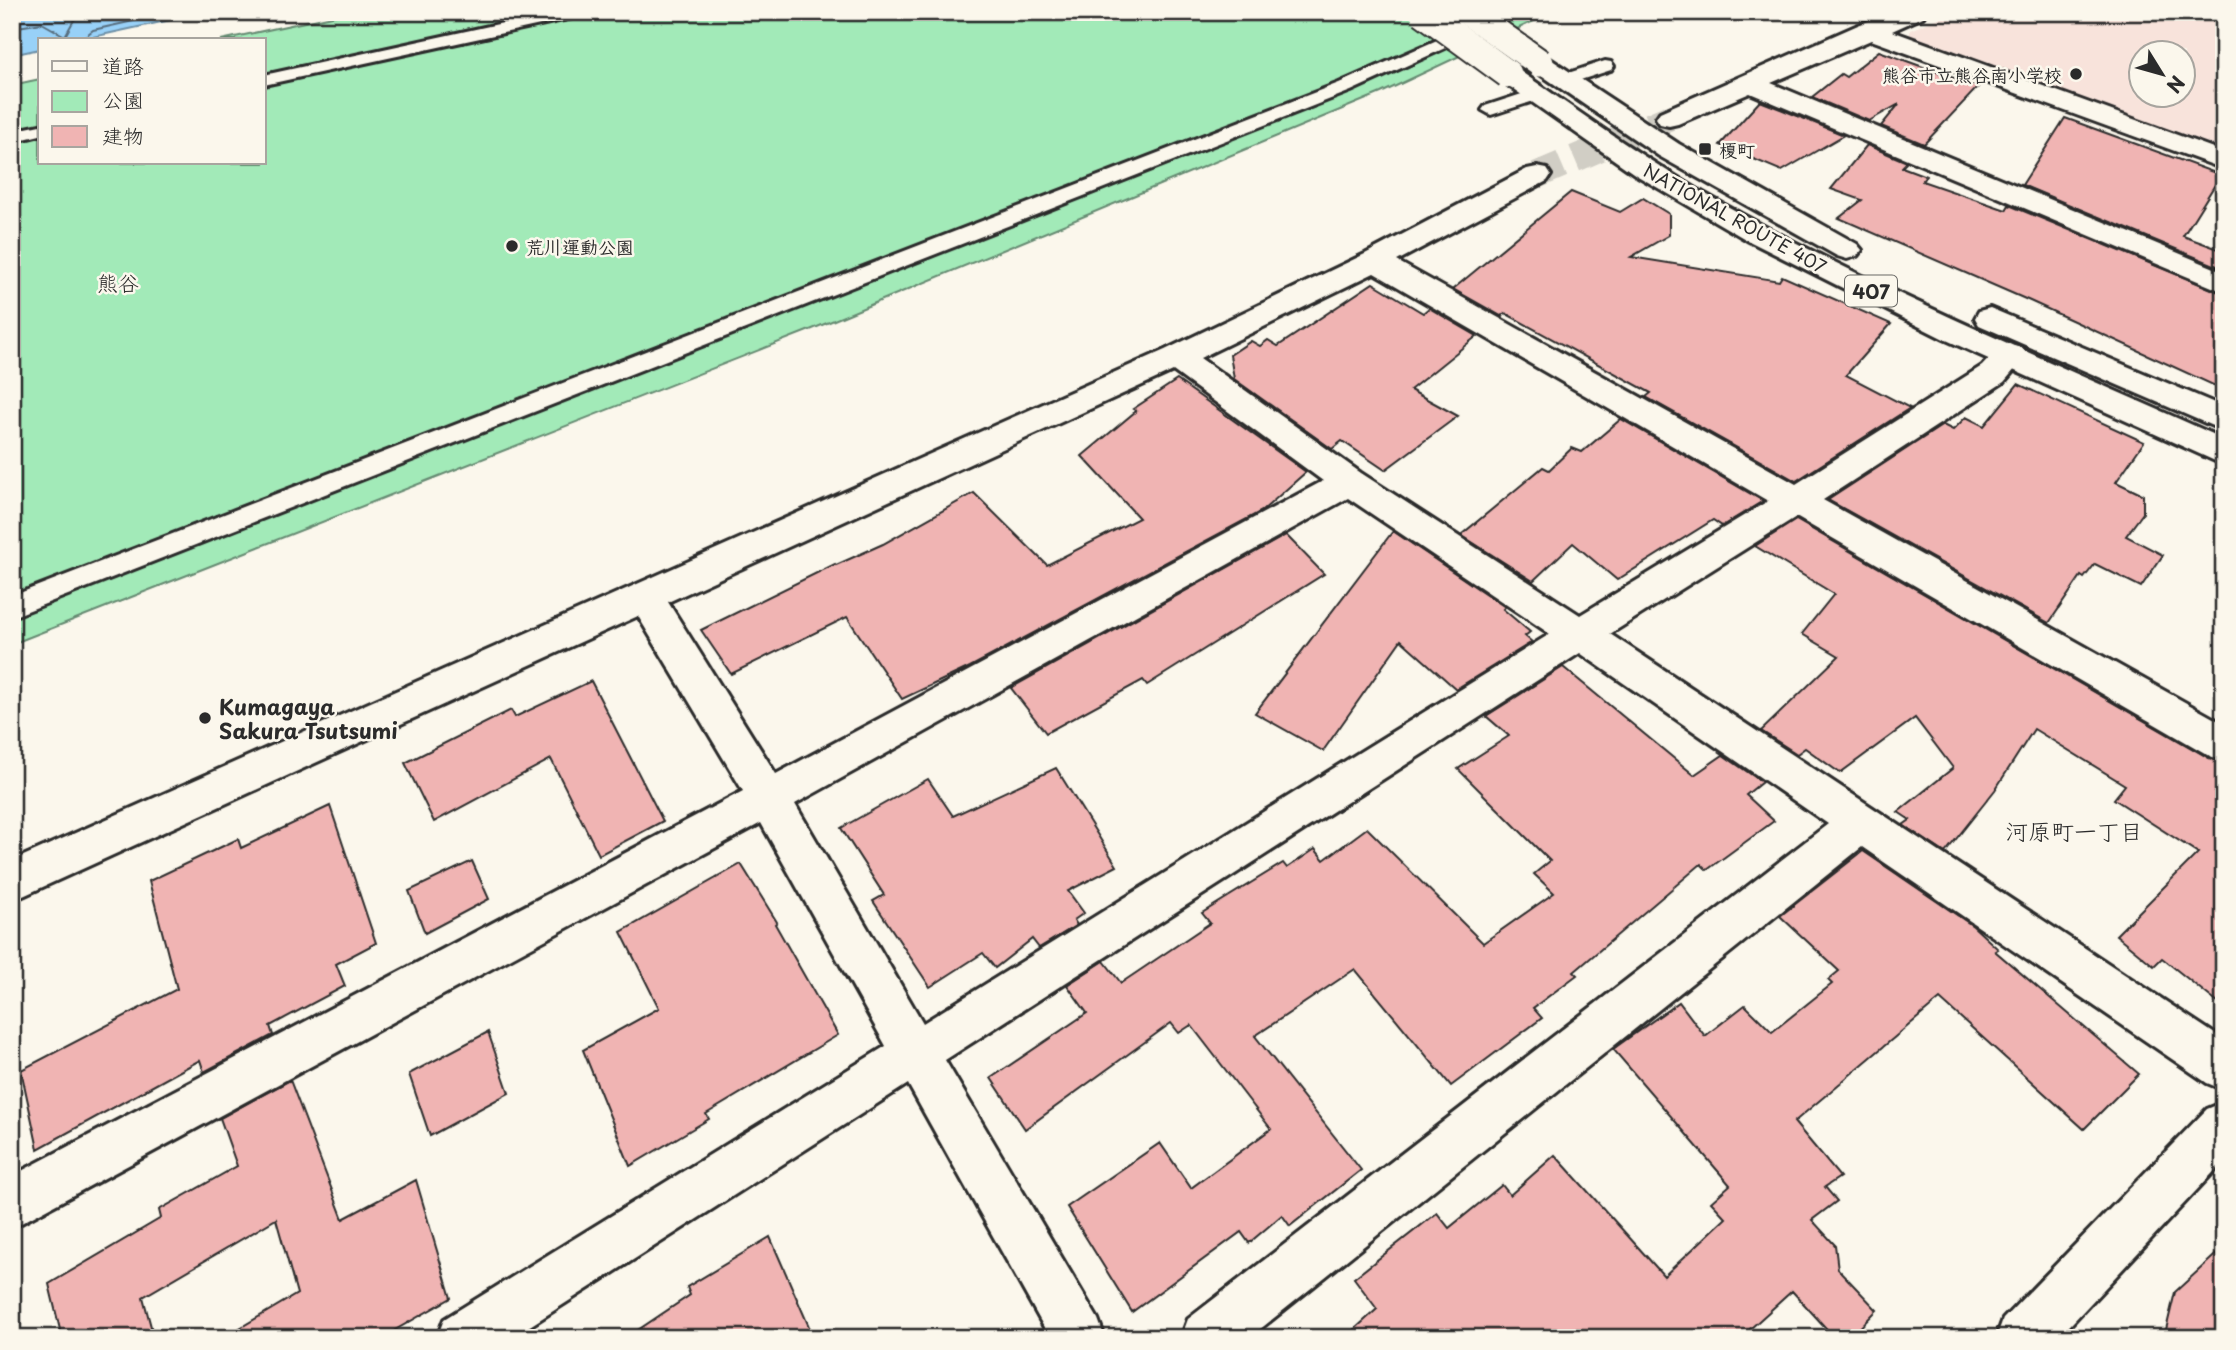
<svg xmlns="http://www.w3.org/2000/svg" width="2236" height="1350" viewBox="0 0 2236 1350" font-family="'Playpen Sans','Klee One',sans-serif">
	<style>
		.built { fill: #f8e3db; fill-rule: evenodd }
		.green { fill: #a2eab8; stroke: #668a72; stroke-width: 2 }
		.water { fill: #98d1f8; stroke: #6c8fa6; stroke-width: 2 }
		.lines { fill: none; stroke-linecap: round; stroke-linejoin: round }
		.shore { stroke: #576d7d; stroke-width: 2 }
		.building { fill: #f0b4b3; stroke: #2b2b2b; stroke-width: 2 }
		.street-tunnel { stroke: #d1cec5; stroke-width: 27; stroke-dasharray: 27 14; stroke-linecap: butt }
		.lane-casing { stroke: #2b2b2b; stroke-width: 6 }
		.street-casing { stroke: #2b2b2b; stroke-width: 6 }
		.secondary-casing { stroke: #2b2b2b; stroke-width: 6 }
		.highway-casing { stroke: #2b2b2b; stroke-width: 6 }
		.lane { fill: #fbf7ec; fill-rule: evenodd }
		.street { fill: #fbf7ec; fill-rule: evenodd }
		.secondary { fill: #fbf7ec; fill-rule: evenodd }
		.highway { fill: #fbf7ec; fill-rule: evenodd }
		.highway-bridge-casing { stroke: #2b2b2b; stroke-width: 31; stroke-linecap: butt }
		.highway-bridge { stroke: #fbf7ec; stroke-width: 27 }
		.poi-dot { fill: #2b2b2b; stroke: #fbf7ec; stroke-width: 2.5 }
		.labels { text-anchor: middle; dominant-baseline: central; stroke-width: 5; stroke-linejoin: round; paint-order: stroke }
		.far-poi-label { font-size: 18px; font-weight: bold; fill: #2b2b2b; stroke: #fbf7ec; text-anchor: start }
		.far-street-label { font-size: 18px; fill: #2b2b2b; stroke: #fbf7ec }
		.shield { fill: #fbf7ec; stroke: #696865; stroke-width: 2 }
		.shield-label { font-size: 19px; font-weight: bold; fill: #2b2b2b }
		.far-quarter-label { font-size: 21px; fill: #2b2b2b; stroke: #fbf7ec }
		.poi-label { font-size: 21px; font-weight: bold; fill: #2b2b2b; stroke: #fbf7ec; text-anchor: start }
		.neighbourhood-label { font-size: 23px; fill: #2b2b2b; stroke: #fbf7ec }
	</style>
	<rect width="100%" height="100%" fill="#fbf7ec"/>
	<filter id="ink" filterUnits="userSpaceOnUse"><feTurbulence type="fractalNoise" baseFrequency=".0143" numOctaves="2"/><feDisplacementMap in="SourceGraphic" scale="14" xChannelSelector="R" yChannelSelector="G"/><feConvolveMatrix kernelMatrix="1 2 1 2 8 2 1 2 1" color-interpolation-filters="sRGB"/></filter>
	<g filter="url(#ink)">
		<path class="built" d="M1954,12H2224V149L1910,38V30ZM2142,52H2184V94H2142Z"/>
		<polygon class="green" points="351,12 1553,12 1381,93 810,330 12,644 12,85 40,79 40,163 264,163 264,40 221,40"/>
		<polygon class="water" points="12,12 207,12 79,40 40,40 40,49 12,55"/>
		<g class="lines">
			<g class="shore">
				<polyline points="12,28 42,23 65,36 74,20 85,12"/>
				<polyline points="87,40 88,34 93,30 174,12"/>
			</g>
		</g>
		<g class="building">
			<polygon points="1879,51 1948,76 1978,87 1924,144 1881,126 1899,104 1869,121 1812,97 1841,74 1846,77"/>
			<polygon points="1760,101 1783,110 1844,135 1782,171 1720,145"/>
			<polygon points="2065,118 2221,175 2183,236 2224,251 2224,269 2022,185"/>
			<polygon points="1867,145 1907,162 1902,167 1926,176 1922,181 2006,210 2009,205 2224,294 2224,390 2030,301 1839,218 1862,200 1831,189"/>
			<polygon points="1571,192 1620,212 1643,198 1669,214 1669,235 1631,257 1779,281 1782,276 1891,324 1846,375 1910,408 1796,481 1646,397 1651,393 1505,313 1501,316 1453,289"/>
			<polygon points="1373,283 1423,313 1429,308 1477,336 1410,390 1458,416 1385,470 1342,441 1332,449 1234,379 1230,355 1251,341 1260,346 1268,340 1278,346"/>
			<polygon points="1177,380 1306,472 1262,511 970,667 902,699 847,617 731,674 701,630 835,564 836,565 883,544 974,493 1047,565 1139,518 1082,456 1136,411 1133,409"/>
			<polygon points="2018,384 2144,442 2116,482 2143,495 2143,513 2126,536 2163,555 2141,587 2095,564 2084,578 2081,576 2049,623 1828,500 1943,425 1953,430 1966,417 1984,426"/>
			<polygon points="1621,419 1763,501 1722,526 1713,520 1617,580 1573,543 1533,581 1461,535 1543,467 1549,470 1572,448 1582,452"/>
			<polygon points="1796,520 2209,758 2224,763 2224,1008 2162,958 2154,966 2116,935 2198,853 2114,799 2125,785 2034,729 1995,790 1945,853 1903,825 1910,820 1898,812 1953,768 1915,718 1840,773 1805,748 1797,754 1761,731 1839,656 1802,634 1834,594 1755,546"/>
			<polygon points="1393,531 1505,607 1503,609 1530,632 1525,636 1532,642 1456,689 1401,640 1323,751 1255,713"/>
			<polygon points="1286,535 1324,574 1147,685 1143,680 1046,733 1011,688"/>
			<polygon points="1563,667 1694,775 1723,755 1762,782 1746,795 1774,821 1707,870 1701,864 1574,972 1577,975 1533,1008 1542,1018 1451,1086 1355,969 1255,1036 1361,1170 1290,1226 1282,1215 1249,1243 1241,1232 1132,1312 1067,1207 1160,1143 1191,1188 1271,1129 1191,1025 1179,1033 1171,1023 1025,1129 991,1078 1087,1013 1067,985 1104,961 1121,983 1210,923 1202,913 1283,863 1287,868 1315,849 1324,860 1367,828 1483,943 1554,893 1534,874 1550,861 1458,769 1509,736 1486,716"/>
			<polygon points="591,681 663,821 599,855 551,759 434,822 405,763 511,710 515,717"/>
			<polygon points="1056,768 1117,866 1068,891 1084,913 1074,920 1077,925 1039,948 1032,939 995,968 983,953 930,987 873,901 884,895 841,828 928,779 953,816"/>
			<polygon points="330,806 376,943 336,964 345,986 270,1026 273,1035 204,1072 200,1060 38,1149 21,1070 177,989 149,881 238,839 241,848"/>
			<polygon points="1863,851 1973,926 1998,949 1995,951 2139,1074 2084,1129 1940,999 1794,1122 1840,1177 1825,1187 1837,1201 1812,1220 1835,1245 1838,1269 1877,1310 1850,1338 1835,1338 1792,1291 1740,1338 1345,1338 1377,1309 1354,1278 1437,1213 1449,1228 1502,1185 1510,1195 1555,1155 1664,1276 1726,1218 1711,1202 1730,1185 1613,1049 1679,1002 1705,1036 1745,1005 1772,1032 1832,984 1828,980 1839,971 1780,916"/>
			<polygon points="472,861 489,899 425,933 409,891"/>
			<polygon points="741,864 777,922 775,924 838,1035 706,1114 709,1119 630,1166 583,1050 659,1008 621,932"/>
			<polygon points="488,1032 509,1093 430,1136 409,1074"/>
			<polygon points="290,1080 343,1219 416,1180 451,1298 381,1338 223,1338 297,1294 276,1219 143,1297 154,1338 62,1338 49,1284 161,1218 159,1210 237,1166 220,1118"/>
			<polygon points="770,1237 814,1338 626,1338 690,1295 687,1287"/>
			<polygon points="2224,1247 2224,1338 2164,1338 2175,1292"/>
		</g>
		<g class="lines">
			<polyline class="street-tunnel" points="1537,175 1669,118"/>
			<g class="lane-casing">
				<g id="lane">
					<polygon points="553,12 585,12 577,17 264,85 264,75"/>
					<polygon points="1501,12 1524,12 1351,91 12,617 12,596 1339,83"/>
					<polygon points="1605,61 1611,62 1614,66 1611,70 1565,85 1556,80 1559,76"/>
					<polygon points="1537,89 1546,94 1543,98 1491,115 1482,110 1485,106"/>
					<polygon points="40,125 40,135 12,142 12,131"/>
				</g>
			</g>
			<g class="street-casing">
				<g id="street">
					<polygon points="1893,12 1926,12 1923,17 1892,31 2224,152 2224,169 1871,40 1771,83 2224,272 2224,292 1750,93 1678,124 1669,126 1660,124 1656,118 1660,112 1858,25"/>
					<path d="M1537,167L1547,169L1551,175L1547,181L1397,261L1796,484L1982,366C1995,353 2002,342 2022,348L2027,355L2004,382L1823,500L2224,724V761L2210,756L1796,517L1610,634L2224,1040V1090L2207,1083L1862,847L1249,1338H1181L1188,1319L1828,824L1580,653L945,1060L1098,1319L1105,1338H1050L908,1084L511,1338H437L444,1319L886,1046L761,823L12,1228V1176L743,791L638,616L12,901V861L1165,350L1365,254L1527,169ZM1374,273L1768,501L1580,615L1361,473L1200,358ZM1173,371L1323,481L776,774L668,602ZM1348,498L1550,634L923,1023L795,804Z"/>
				</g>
			</g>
			<g class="secondary-casing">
				<polygon id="secondary" points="2224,1102 2224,1161 2058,1338 1996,1338 2003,1319 2207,1109"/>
			</g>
			<g class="highway-casing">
				<g id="highway">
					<polygon points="1540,55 1549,58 1679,144 1857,244 1862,250 1857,256 1847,259 1837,256 1659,156 1531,68 1527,63 1531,58"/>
					<path d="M1508,66L1517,69C1578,111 1638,155 1702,192C1869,287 2048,360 2224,439V465L1944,339L1747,240L1636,175L1499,79L1495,74L1499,69Z"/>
					<polygon points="1990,308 2224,407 2224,431 1979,325 1975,318 1979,311"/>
				</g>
			</g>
			<use href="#lane" class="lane"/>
			<use href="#street" class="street"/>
			<use href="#secondary" class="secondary"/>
			<use href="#highway" class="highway"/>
			<g class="highway-bridge-casing">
				<g id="highway-bridge">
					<polyline points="1423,12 1508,74"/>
					<polyline points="1468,12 1540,63"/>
				</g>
			</g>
			<use href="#highway-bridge" class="highway-bridge"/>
		</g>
	</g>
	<g class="poi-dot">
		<circle cx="2076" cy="74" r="7"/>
		<rect x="1698" y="142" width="14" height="14" rx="3.5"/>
		<circle cx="512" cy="246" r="7"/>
		<circle cx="205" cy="718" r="7"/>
	</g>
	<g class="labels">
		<g class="far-poi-label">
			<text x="2062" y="74" text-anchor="end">熊谷市立熊谷南小学校</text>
			<text x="1719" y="149">榎町</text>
			<text x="526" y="246">荒川運動公園</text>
		</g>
		<g class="far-street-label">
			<text transform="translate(1735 218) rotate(29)">NATIONAL ROUTE 407</text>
		</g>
		<rect class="shield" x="1845" y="275.5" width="52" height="31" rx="5"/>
		<g class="shield-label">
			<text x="1871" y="291">407</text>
		</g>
		<g class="far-quarter-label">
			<text x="118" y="282">熊谷</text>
		</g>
		<g class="poi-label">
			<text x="219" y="706">Kumagaya<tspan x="219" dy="24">Sakura Tsutsumi</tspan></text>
		</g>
		<g class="neighbourhood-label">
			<text x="2074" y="830">河原町一丁目</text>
		</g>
	</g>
	<rect width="2236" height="1350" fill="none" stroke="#fbf7ec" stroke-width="42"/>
	<rect x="21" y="21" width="2194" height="1308" fill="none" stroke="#2b2b2b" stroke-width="2.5" filter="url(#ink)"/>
	<rect x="38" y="38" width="228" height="126" fill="#fbf7ec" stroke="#a8a59f" stroke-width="2"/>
	<rect x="52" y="61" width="35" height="10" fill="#fbf7ec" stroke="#a8a59f" stroke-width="2"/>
	<text x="102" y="74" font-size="21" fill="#2b2b2b">道路</text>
	<rect x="52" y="91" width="35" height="21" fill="#a2eab8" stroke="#a8a59f" stroke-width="2"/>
	<text x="102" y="108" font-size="21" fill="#2b2b2b">公園</text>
	<rect x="52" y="126" width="35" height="21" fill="#f0b4b3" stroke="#a8a59f" stroke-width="2"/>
	<text x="102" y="144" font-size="21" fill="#2b2b2b">建物</text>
	<g transform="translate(2162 74) rotate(127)"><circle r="33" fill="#fbf7ec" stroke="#a8a59f" stroke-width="2"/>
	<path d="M0-5L12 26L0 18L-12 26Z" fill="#2b2b2b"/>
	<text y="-10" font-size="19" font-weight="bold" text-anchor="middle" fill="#2b2b2b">N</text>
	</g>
</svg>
